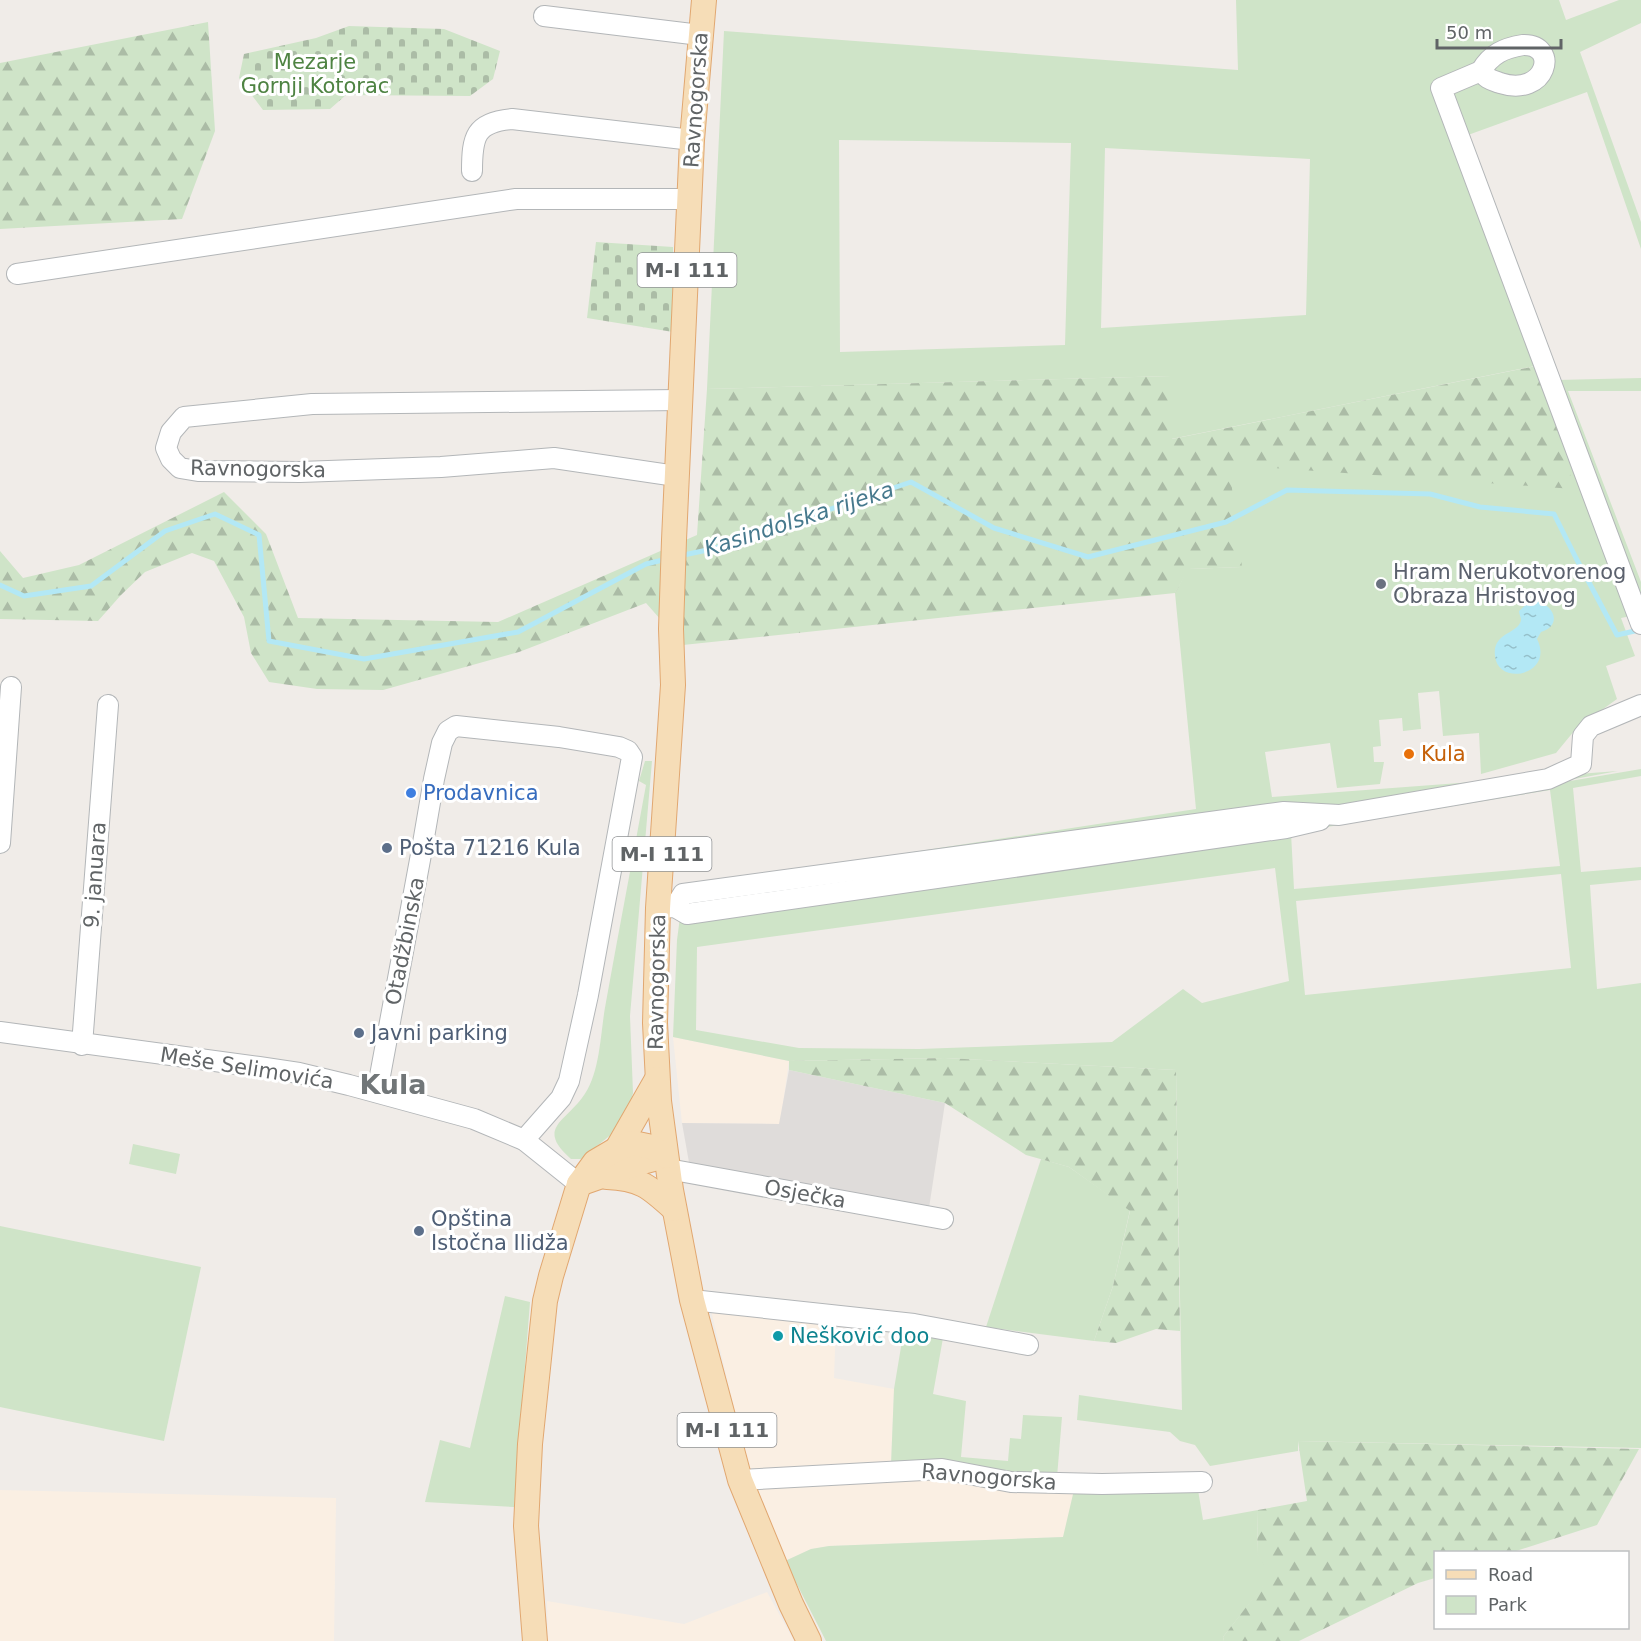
<svg xmlns="http://www.w3.org/2000/svg" width="1641" height="1641" viewBox="0 0 1641 1641" font-family="'DejaVu Sans',sans-serif">
	<style>
		.commercial { fill: #faefe3 }
		.industrial { fill: #dfdcda }
		.green { fill: #cfe4c8; fill-rule: evenodd }
		.forest { fill: url(#forest-firs) }
		.cemetery { fill: url(#cemetery-stones) }
		.water { fill: url(#water-ripples) }
		.lines { fill: none; stroke-linecap: round; stroke-linejoin: round }
		.stream { stroke: #b3e8f5; stroke-width: 5 }
		.minor-casing { stroke: #b3b6b8; stroke-width: 22 }
		.major-casing { stroke: #e1a770; stroke-width: 26 }
		.minor { stroke: #fff; stroke-width: 20 }
		.major { stroke: #f6ddb7; stroke-width: 24 }
		.worship-dot { fill: #6b7280; stroke: #fff; stroke-width: 2 }
		.food-dot { fill: #e8710a; stroke: #fff; stroke-width: 2 }
		.shop-dot { fill: #3f7fe0; stroke: #fff; stroke-width: 2 }
		.service-dot { fill: #5c6f8a; stroke: #fff; stroke-width: 2 }
		.culture-dot { fill: #0f9aa8; stroke: #fff; stroke-width: 2 }
		.labels { text-anchor: middle; dominant-baseline: central; stroke-width: 6; stroke-linejoin: round; paint-order: stroke }
		.shield { fill: #fff; stroke: #909294; stroke-width: 1.5 }
		.shield-label { font-size: 20px; font-weight: bold; fill: #606466 }
		.park-label { font-size: 21px; fill: #4e8342; stroke: #fff }
		.street-label { font-size: 21px; fill: #606466; stroke: #fff }
		.worship-label { font-size: 21px; fill: #5b616d; stroke: #fff; text-anchor: start }
		.food-label { font-size: 21px; fill: #c56008; stroke: #fff; text-anchor: start }
		.shop-label { font-size: 21px; fill: #366cbe; stroke: #fff; text-anchor: start }
		.service-label { font-size: 21px; fill: #4e5e75; stroke: #fff; text-anchor: start }
		.culture-label { font-size: 21px; fill: #0d838f; stroke: #fff; text-anchor: start }
		.water-label { font-size: 22px; font-style: italic; fill: #46798d; stroke: #fff }
		.district-label { font-size: 27px; font-weight: bold; fill: #717678; stroke: #fff }
	</style>
	<defs>
		<pattern id="forest-firs" width="22" height="20" patternUnits="userSpaceOnUse" patternTransform="scale(1.5)"><rect width="22" height="20" fill="#cfe4c8"/><path d="M5 1l3.5 6h-7zM16 11l3.5 6h-7z" fill="#abbca6"/></pattern>
		<pattern id="cemetery-stones" width="16" height="16" patternUnits="userSpaceOnUse" patternTransform="scale(1.5)"><rect width="16" height="16" fill="#cfe4c8"/><path d="M2 7V4a2 2 0 0 1 4 0v3zM10 15v-3a2 2 0 0 1 4 0v3z" fill="#abbca6"/></pattern>
		<pattern id="water-ripples" width="26" height="14" patternUnits="userSpaceOnUse" patternTransform="scale(1.5)"><rect width="26" height="14" fill="#b3e8f5"/><path d="M2 4q2-2 4 0t4 0M15 11q2-2 4 0t4 0" fill="none" stroke="#95c0ca"/></pattern>
	</defs>
	<rect width="100%" height="100%" fill="#f0ece8"/>
	<g class="commercial">
		<polygon points="673,1037 789,1061 780,1124 682,1123"/>
		<polygon points="711,1310 836,1322 834,1378 894,1389 891,1465 749,1473"/>
		<polygon points="943,1476 1074,1490 1064,1537 829,1546 811,1549 785,1561 756,1489"/>
		<polygon points="0,1490 336,1498 334,1641 0,1641"/>
		<polygon points="767,1592 794,1641 548,1641 547,1601 684,1624"/>
	</g>
	<polygon class="industrial" points="789,1070 945,1103 929,1208 690,1168 682,1123 779,1124"/>
	<g class="green">
		<path d="M1236,0H1559L1566,20L1619,0H1641V23L1580,52L1641,222V249L1587,92L1468,135L1557,380L1641,378V391H1568L1641,582V614L1621,618L1635,656L1606,666L1617,699L1599,712L1584,719L1556,753L1481,774L1479,733L1443,736L1439,691L1418,693L1421,729L1403,731L1402,718L1379,720L1381,746L1373,747L1374,762H1384L1380,784L1337,788L1330,743L1265,752L1272,797L1618,771L1476,797L1641,769V776L1573,788L1581,872L1641,867V880L1590,885L1597,989L1641,983V1448L1298,1441V1451L1210,1466L1195,1445L1180,1441L1170,1432L1077,1420L1079,1395L1182,1410L1176,1070L945,1058L789,1061L673,1037L677,940L684,887L1196,809L1175,593L1188,569L1241,567L1228,465L1540,365L1171,439V376L707,389L724,31L1238,70ZM839,140L1071,143L1065,345L840,352ZM1105,148L1310,159L1306,315L1101,328ZM1550,790L1560,866L1294,889L1291,833ZM1275,868L1289,981L1202,1003L1183,989L1112,1042L919,1049L799,1048L696,1030L697,947ZM1561,874L1571,968L1305,995L1296,901Z"/>
		<path d="M645,761H652L630,1016L633,1093L630,1105L613,1133L581,1159H571C537,1129 563,1123 582,1098C601,1074 600,1032 606,1002C619,929 633,857 646,785L639,781Z"/>
		<polygon points="133,1144 180,1154 176,1174 129,1164"/>
		<polygon points="1041,1159 1069,1167 1130,1210 1113,1286 1094,1341 986,1327"/>
		<polygon points="0,1226 201,1267 164,1441 0,1407"/>
		<polygon points="505,1296 530,1302 514,1507 425,1502 440,1440 470,1448"/>
		<polygon points="904,1329 943,1338 933,1394 966,1401 961,1457 1008,1461 1010,1438 1021,1439 1023,1415 1062,1417 1057,1477 891,1465 894,1389"/>
		<polygon points="1074,1490 1198,1490 1203,1520 1258,1510 1257,1553 1272,1575 1223,1637 1224,1641 826,1641 785,1561 811,1549 829,1546 1063,1537"/>
	</g>
	<g class="forest">
		<polygon points="208,22 215,131 182,219 0,229 0,63"/>
		<polygon points="1541,365 1574,489 1229,465 1242,567 1189,569 1175,593 683,645 646,603 519,652 383,690 317,689 269,682 251,653 244,617 214,561 192,553 145,572 121,595 98,621 0,619 0,551 23,578 79,565 224,492 266,534 298,618 498,622 697,535 707,389 1171,376 1172,439"/>
		<polygon points="945,1058 1176,1070 1180,1331 1156,1329 1116,1343 1094,1341 1113,1286 1130,1211 1069,1167 1026,1155 945,1103 789,1070 789,1061"/>
		<polygon points="1298,1441 1639,1449 1597,1525 1513,1552 1436,1552 1435,1578 1418,1583 1299,1641 1224,1641 1223,1637 1271,1575 1257,1554 1258,1510 1307,1501"/>
	</g>
	<g class="cemetery">
		<polygon points="349,26 444,29 500,51 493,79 470,96 346,95 330,109 263,110 239,78 244,54 316,38"/>
		<polygon points="596,242 673,247 673,332 587,318"/>
	</g>
	<path class="water" d="M1535,601C1554,604 1563,625 1541,632L1537,639C1555,675 1498,687 1495,656C1492,632 1519,634 1521,620C1521,617 1519,614 1519,611L1529,602Z"/>
	<g class="lines">
		<g class="stream">
			<polyline points="679,556 712,549 911,482 994,528 1088,557 1226,522 1287,490 1430,494 1480,507 1554,514 1576,558 1617,635 1639,630"/>
			<polyline points="0,585 24,596 91,586 165,531 215,514 259,535 269,641 364,659 518,632 646,564 667,559"/>
		</g>
		<g class="minor-casing">
			<g id="minor">
				<polyline points="544,16 700,35"/>
				<path d="M1523,45C1560,44 1547,98 1500,83C1492,80 1486,79 1481,71C1491,54 1504,48 1523,45Z"/>
				<polyline points="1481,71 1441,88 1641,624"/>
				<path d="M472,171C472,137 475,122 512,119L692,140"/>
				<polyline points="17,274 516,199 690,199"/>
				<polyline points="676,476 554,458 441,467 300,472 198,471 180,468 171,459 166,448 171,432 184,417 312,404 681,400"/>
				<polyline points="0,843 11,687"/>
				<polyline points="675,907 687,914 1286,828 1320,820"/>
				<polyline points="658,908 675,907 683,894 1269,814 1284,812 1339,815 1548,779 1581,764 1583,736 1591,726 1641,705"/>
				<polyline points="0,1032 259,1067 299,1073 349,1085 474,1119 524,1140 579,1184"/>
				<polyline points="82,1045 108,705"/>
				<polyline points="377,1092 422,849 434,779 442,743 448,731 456,726 559,737 619,747 628,751 632,757 588,995 569,1081 561,1098 524,1140"/>
				<polyline points="668,1169 943,1219"/>
				<polyline points="692,1300 914,1324 1028,1345"/>
				<polyline points="740,1480 942,1469 1011,1482 1102,1484 1202,1482"/>
			</g>
		</g>
		<g class="major-casing">
			<g id="major">
				<polyline points="704,0 692,140 674,540 671,629 673,685 658,908 655,1023 659,1101 671,1190 692,1300 740,1480 791,1604 809,1641"/>
				<polyline points="617,1149 657,1079"/>
				<path d="M607,1177C640,1178 650,1187 674,1209"/>
				<polyline points="579,1184 639,1163 665,1156"/>
				<polyline points="535,1641 526,1526 530,1444 545,1301 551,1276 579,1184 595,1162 617,1149 633,1143 652,1147 665,1156"/>
			</g>
		</g>
		<use href="#minor" class="minor"/>
		<use href="#major" class="major"/>
	</g>
	<circle class="worship-dot" cx="1381" cy="584" r="6"/>
	<circle class="food-dot" cx="1409" cy="754" r="6"/>
	<circle class="shop-dot" cx="411" cy="793" r="6"/>
	<g class="service-dot">
		<circle cx="387" cy="848" r="6"/>
		<circle cx="359" cy="1033" r="6"/>
		<circle cx="419" cy="1231" r="6"/>
	</g>
	<circle class="culture-dot" cx="778" cy="1336" r="6"/>
	<g class="labels">
		<g class="shield">
			<rect x="637.5" y="253" width="99" height="34" rx="4.5"/>
			<rect x="612.5" y="837" width="99" height="34" rx="4.5"/>
			<rect x="677.5" y="1413" width="99" height="34" rx="4.5"/>
		</g>
		<g class="shield-label">
			<text x="687" y="270">M-I 111</text>
			<text x="662" y="854">M-I 111</text>
			<text x="727" y="1430">M-I 111</text>
		</g>
		<g class="park-label">
			<text x="315" y="62">Mezarje<tspan x="315" dy="24">Gornji Kotorac</tspan></text>
		</g>
		<g class="street-label">
			<text transform="translate(696 100) rotate(-86)">Ravnogorska</text>
			<text transform="translate(258 469) rotate(1)">Ravnogorska</text>
			<text transform="translate(95 875) rotate(-86)">9. januara</text>
			<text transform="translate(405 941) rotate(-79)">Otadžbinska</text>
			<text transform="translate(657 982) rotate(-89)">Ravnogorska</text>
			<text transform="translate(247 1068) rotate(9)">Meše Selimovića</text>
			<text transform="translate(805 1194) rotate(10)">Osječka</text>
			<text transform="translate(989 1477) rotate(5)">Ravnogorska</text>
		</g>
		<g class="worship-label">
			<text x="1393" y="572">Hram Nerukotvorenog<tspan x="1393" dy="24">Obraza Hristovog</tspan></text>
		</g>
		<g class="food-label">
			<text x="1421" y="754">Kula</text>
		</g>
		<g class="shop-label">
			<text x="423" y="793">Prodavnica</text>
		</g>
		<g class="service-label">
			<text x="399" y="848">Pošta 71216 Kula</text>
			<text x="371" y="1033">Javni parking</text>
			<text x="431" y="1219">Opština<tspan x="431" dy="24">Istočna Ilidža</tspan></text>
		</g>
		<g class="culture-label">
			<text x="790" y="1336">Nešković doo</text>
		</g>
		<g class="water-label">
			<text transform="translate(799 519) rotate(-18)">Kasindolska rijeka</text>
		</g>
		<g class="district-label">
			<text x="393" y="1084">Kula</text>
		</g>
	</g>
	<rect x="1434" y="1551" width="195" height="78" fill="#ffffff" stroke="#bfc1c2" stroke-width="1.5"/>
	<rect x="1446" y="1570" width="30" height="9" fill="#f6ddb7" stroke="#bfc1c2" stroke-width="1.5"/>
	<text x="1488" y="1581" font-size="18" fill="#606466">Road</text>
	<rect x="1446" y="1596" width="30" height="18" fill="#cfe4c8" stroke="#bfc1c2" stroke-width="1.5"/>
	<text x="1488" y="1611" font-size="18" fill="#606466">Park</text>
	<path d="M1437 39v9h124v-9" fill="none" stroke="#606466" stroke-width="3"/>
	<text x="1446" y="39" font-size="18" fill="#606466" stroke="#ffffff" stroke-width="4.5" paint-order="stroke">50 m</text>
</svg>
